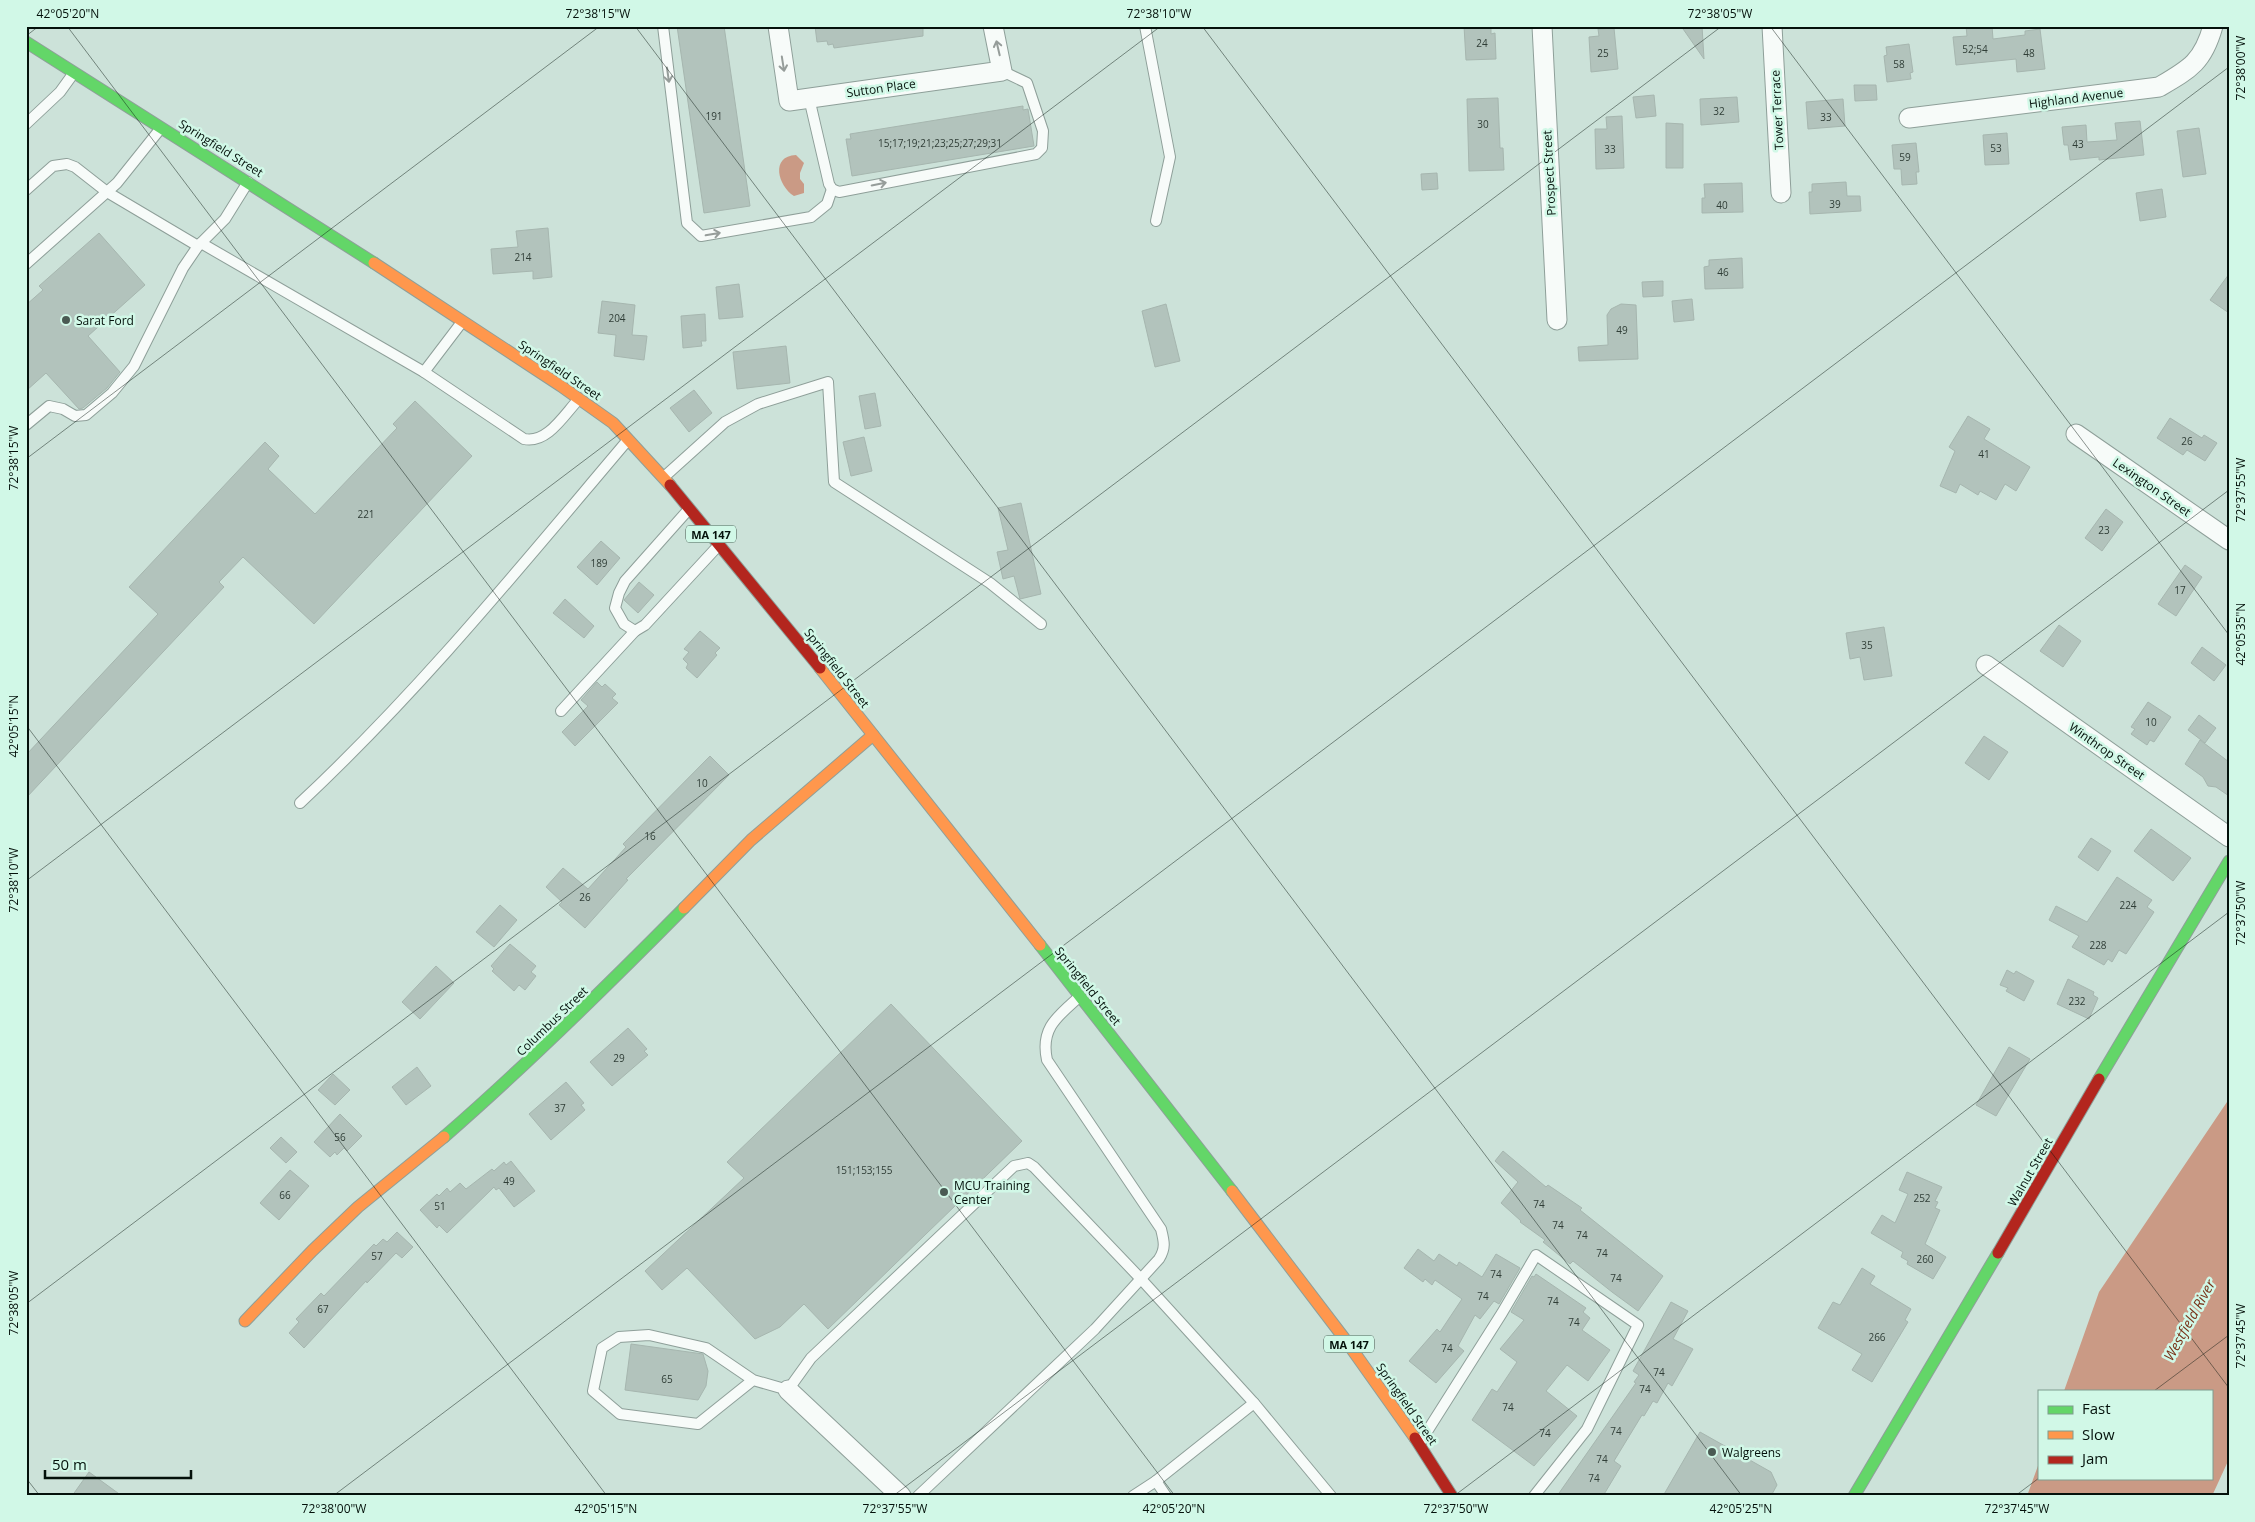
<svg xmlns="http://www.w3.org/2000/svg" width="2255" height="1522" viewBox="0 0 2255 1522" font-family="'Open Sans',sans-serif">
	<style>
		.water { fill: #ca9a85 }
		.building { fill: #b2c3bc; stroke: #a6b6af }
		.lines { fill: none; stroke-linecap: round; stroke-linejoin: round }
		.lane-casing { stroke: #8e9f99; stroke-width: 12 }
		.street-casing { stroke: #8e9f99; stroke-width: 21 }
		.fast-casing { stroke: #8e9f99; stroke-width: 13 }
		.slow-casing { stroke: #8e9f99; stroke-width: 13 }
		.jam-casing { stroke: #8e9f99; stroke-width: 13 }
		.lane { stroke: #f7fbf9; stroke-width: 10 }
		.street { stroke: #f7fbf9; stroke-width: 19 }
		.fast { stroke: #63d668; stroke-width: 11 }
		.slow { stroke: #ff974d; stroke-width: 11 }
		.jam { stroke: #b3261e; stroke-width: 11 }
		.oneway { stroke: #969d9a }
		.ticks { fill: none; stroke: #04110b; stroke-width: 1; stroke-opacity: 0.45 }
		.poi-dot { fill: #4a5a53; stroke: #d1f8e7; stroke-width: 2 }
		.labels { text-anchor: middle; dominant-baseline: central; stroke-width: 5; stroke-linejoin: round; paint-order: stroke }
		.number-label { font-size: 10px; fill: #303e37 }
		.shield { fill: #d1f8e7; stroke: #42564d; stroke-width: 1 }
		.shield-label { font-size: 11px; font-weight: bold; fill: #04110b }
		.street-label { font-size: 12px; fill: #04110b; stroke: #d1f8e7 }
		.poi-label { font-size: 12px; fill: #04110b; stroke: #d1f8e7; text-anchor: start }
		.water-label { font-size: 14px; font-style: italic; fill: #783016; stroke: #d1f8e7 }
		.neatline { fill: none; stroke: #04110b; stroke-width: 2 }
		.ticks-label { font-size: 12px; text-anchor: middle; fill: #04110b }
	</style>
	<rect width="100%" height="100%" fill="#cce2d9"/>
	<g class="water">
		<path d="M796,155L804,163L800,173V179L804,184V193L794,196C778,186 770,156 796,155Z"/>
		<polygon points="2229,1099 2229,1459 2212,1496 2027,1496 2039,1463 2039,1478 2211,1478 2211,1391 2064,1391 2099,1292"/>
	</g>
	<g class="building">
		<polygon points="677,26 724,26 750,206 704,213"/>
		<polygon points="815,26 923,26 923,36 834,48 833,44 828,45 827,41 817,42"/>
		<polygon points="1464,26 1491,26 1491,34 1495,33 1496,59 1466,60"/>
		<polygon points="1681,26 1702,26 1704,59"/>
		<polygon points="1966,26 1992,26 1993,39 2025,35 2025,31 2040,29 2045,69 2017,72 2016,59 1956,65 1953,37 1967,36"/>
		<polygon points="1614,28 1618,69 1591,72 1589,37 1599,36 1598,29"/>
		<polygon points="1909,44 1913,72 1910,73 1911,79 1887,82 1884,56 1887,55 1886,47"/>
		<polygon points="1854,85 1876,85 1877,100 1855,101"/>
		<polygon points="1654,95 1656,116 1636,118 1633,97"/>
		<polygon points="1737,97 1739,122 1701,125 1700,99"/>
		<polygon points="1498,98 1500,148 1503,148 1504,170 1469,171 1467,99"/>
		<polygon points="1843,99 1845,126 1808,129 1806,102"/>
		<polygon points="1023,106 1023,110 1028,109 1034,146 852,176 846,139 851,139 850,134"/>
		<polygon points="1622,116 1624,168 1596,169 1595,129 1607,129 1606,117"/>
		<polygon points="2140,121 2144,155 2099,160 2099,157 2070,160 2068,145 2064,145 2062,127 2086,125 2087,142 2117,140 2115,123"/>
		<polygon points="1666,123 1683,124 1683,168 1666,168"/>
		<polygon points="2199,128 2206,174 2183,177 2177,131"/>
		<polygon points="2007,133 2009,164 1985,165 1983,135"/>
		<polygon points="1916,143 1919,172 1916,172 1917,184 1902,185 1901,169 1894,169 1892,145"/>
		<polygon points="1437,173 1438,189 1422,190 1421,174"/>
		<polygon points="1846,182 1847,196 1860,196 1861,211 1810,214 1809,192 1812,192 1812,184"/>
		<polygon points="1742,183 1743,212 1702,213 1702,198 1705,198 1704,184"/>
		<polygon points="2162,189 2166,217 2140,221 2136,193"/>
		<polygon points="548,228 552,277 533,279 533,271 493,274 491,249 518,247 516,231"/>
		<polygon points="99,233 145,285 88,336 120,372 107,388 83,408 79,409 46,373 26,391 26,305 43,290 39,286"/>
		<polygon points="1742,258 1743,288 1705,289 1704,267 1709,266 1709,260"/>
		<polygon points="2229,274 2229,313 2210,300"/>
		<polygon points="1663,281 1663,296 1643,297 1642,282"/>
		<polygon points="739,284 743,317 719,319 716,287"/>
		<polygon points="1692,299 1694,320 1674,322 1672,301"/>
		<polygon points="602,301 635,305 632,335 647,336 644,360 614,356 616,335 598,333"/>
		<polygon points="1166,304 1180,361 1155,367 1142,311"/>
		<polygon points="1621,304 1636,305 1638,359 1579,361 1578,347 1608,345 1607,315 1611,309"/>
		<polygon points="705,314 706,341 701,341 702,346 683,348 681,316"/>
		<polygon points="786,346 790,383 737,389 733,352"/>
		<polygon points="694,390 712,413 689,432 670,408"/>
		<polygon points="875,393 881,426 865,429 859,396"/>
		<polygon points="415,401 472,456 314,624 243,557 219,582 224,587 26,798 26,755 158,614 129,587 265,442 279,456 268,469 315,514 397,428 393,424"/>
		<polygon points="1968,416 1990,429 1984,439 2030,467 2016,491 2005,484 1996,500 1980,491 1978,495 1960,484 1956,493 1940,486 1955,451 1949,447"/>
		<polygon points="2170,418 2202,438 2204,435 2217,443 2205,461 2187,450 2183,455 2157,438"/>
		<polygon points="864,437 872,471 851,476 843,442"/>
		<polygon points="1021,503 1041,594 1020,599 1014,576 1003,579 997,552 1008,550 998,508"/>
		<polygon points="2106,509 2123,522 2102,551 2085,538"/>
		<polygon points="601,541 620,558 597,585 577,567"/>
		<polygon points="2185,565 2202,577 2176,616 2158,604"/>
		<polygon points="639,582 654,595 638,613 624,600"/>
		<polygon points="565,599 594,626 584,638 553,613"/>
		<polygon points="2059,625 2081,641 2063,667 2040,651"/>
		<polygon points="1884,627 1892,676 1864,680 1860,657 1850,659 1846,633"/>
		<polygon points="700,631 720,648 715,653 717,655 697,678 686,668 688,664 683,659 689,652 684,649"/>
		<polygon points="2202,647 2226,665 2214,681 2191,663"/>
		<polygon points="597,682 602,687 605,684 616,694 612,698 618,703 575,746 562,732 588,706 581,700"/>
		<polygon points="2148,702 2171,717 2154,742 2150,740 2147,745 2131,734 2135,729 2131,727"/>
		<polygon points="2199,715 2216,728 2205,743 2188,730"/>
		<polygon points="1984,736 2008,752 1989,780 1965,763"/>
		<polygon points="2200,740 2229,762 2229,796 2216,787 2208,786 2203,777 2185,764"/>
		<polygon points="710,756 729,775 626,879 628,880 585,928 559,905 562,902 546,887 563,868 588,889 626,847 623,844"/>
		<polygon points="2151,829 2191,858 2173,881 2134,851"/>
		<polygon points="2091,838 2111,851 2098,871 2078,857"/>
		<polygon points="2117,877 2152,900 2147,907 2154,912 2126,954 2119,950 2112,962 2108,959 2104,965 2072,947 2079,936 2049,920 2056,906 2087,922"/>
		<polygon points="500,905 517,920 494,947 476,932"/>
		<polygon points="510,944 536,966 531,972 536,976 525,990 519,985 514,991 492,971 494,969 491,966"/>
		<polygon points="436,966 454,983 420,1019 402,1002"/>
		<polygon points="2007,970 2014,974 2016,971 2034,981 2024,1001 2006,991 2008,988 2000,985"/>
		<polygon points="2068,979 2094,992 2093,995 2098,998 2089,1019 2057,1004"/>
		<polygon points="891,1004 1022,1141 828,1329 804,1304 780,1327 755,1339 687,1268 662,1290 645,1271 744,1178 727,1162"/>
		<polygon points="628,1028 647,1049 644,1051 648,1055 612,1086 590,1062"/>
		<polygon points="2009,1047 2030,1059 1996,1116 1976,1105"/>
		<polygon points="417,1067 431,1086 406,1105 392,1087"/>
		<polygon points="333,1074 350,1090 335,1105 318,1090"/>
		<polygon points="566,1082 584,1103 581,1105 585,1110 551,1140 529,1114"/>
		<polygon points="340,1114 362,1136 347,1151 344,1148 337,1155 335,1152 330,1157 314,1142"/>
		<polygon points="281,1137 297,1152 286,1163 270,1148"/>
		<polygon points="1503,1151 1546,1187 1548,1185 1582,1208 1580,1210 1663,1276 1638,1311 1612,1292 1573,1261 1570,1264 1543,1242 1545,1240 1520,1222 1521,1221 1501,1203 1518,1182 1495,1161"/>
		<polygon points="511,1161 535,1191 514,1207 499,1188 496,1190 494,1187 447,1233 439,1225 437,1228 420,1210 437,1194 439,1196 447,1188 450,1192 460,1183 466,1189 492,1169 494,1171 504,1162 506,1165"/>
		<polygon points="290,1170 309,1186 279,1220 260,1203"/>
		<polygon points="1907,1172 1942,1187 1935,1201 1938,1202 1935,1208 1940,1210 1925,1244 1946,1257 1933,1279 1907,1264 1908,1261 1901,1257 1903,1252 1871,1233 1882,1215 1895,1223 1908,1194 1899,1190"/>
		<polygon points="397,1232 413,1247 402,1258 396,1253 367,1283 366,1281 304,1348 289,1333 299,1322 296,1319 321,1293 324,1296 374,1244 376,1246 383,1239 387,1242"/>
		<polygon points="1418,1249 1434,1261 1439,1254 1457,1266 1459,1262 1482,1277 1496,1254 1520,1268 1499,1304 1494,1301 1480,1319 1475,1315 1458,1346 1464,1351 1436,1383 1409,1361 1437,1329 1440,1332 1462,1299 1435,1280 1432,1285 1425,1279 1423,1282 1404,1268"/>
		<polygon points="1862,1268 1875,1276 1870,1284 1911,1309 1905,1320 1908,1322 1872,1382 1852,1370 1862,1354 1818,1328 1833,1302 1840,1305"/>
		<polygon points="1536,1274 1586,1308 1583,1312 1590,1318 1582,1330 1610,1350 1588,1381 1567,1365 1546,1391 1577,1416 1534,1466 1472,1420 1492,1389 1497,1392 1517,1362 1500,1349 1524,1320 1511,1312 1532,1276 1534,1277"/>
		<polygon points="1671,1302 1688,1311 1673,1339 1693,1349 1684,1365 1672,1386 1668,1383 1657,1403 1653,1401 1644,1416 1642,1415 1614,1461 1621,1466 1603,1496 1557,1496 1636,1383 1634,1382 1639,1375 1633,1371"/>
		<polygon points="631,1344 703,1354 708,1371 706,1386 698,1400 625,1390"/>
		<polygon points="1700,1432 1771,1472 1777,1485 1771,1496 1663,1496"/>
		<polygon points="89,1472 122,1496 72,1496"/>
	</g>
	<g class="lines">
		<g class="lane-casing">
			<g id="lane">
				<polyline points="663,26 687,223 701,236 811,217 827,204 832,189"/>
				<polyline points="1145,26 1170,157 1156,221"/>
				<polyline points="809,98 829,184 832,189 839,192 1036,154 1042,148 1043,131 1027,83 1002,71"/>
				<polyline points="26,124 60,92 73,74"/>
				<polyline points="26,190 53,166 67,164 75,167 107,192 198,246"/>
				<path d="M201,243L424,372L524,439C547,444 564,415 578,400"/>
				<polyline points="26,264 117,183 161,128"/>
				<polyline points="424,372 462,322"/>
				<polyline points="26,425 49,406 63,409 75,416 86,415 112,393 134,366 183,268 198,246 225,219 248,182"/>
				<polyline points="664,477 725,422 758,404 828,382 834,482 990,583 1041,624"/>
				<polyline points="689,509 625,581 619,593 615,608 624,624 635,631 645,625 718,546"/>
				<polyline points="561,711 635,631"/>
				<path d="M300,803C419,692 522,565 627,441"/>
				<polyline points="753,1380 698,1424 620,1414 593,1391 602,1348 619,1337 649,1335 706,1348 753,1380 788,1390 811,1358 1014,1166 1028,1163 1034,1167 1141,1279 1254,1403 1331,1496"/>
				<polyline points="1421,1441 1502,1313 1536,1255 1638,1325 1587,1429 1534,1496"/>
				<polyline points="1156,1481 1166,1496"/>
				<path d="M918,1496L1095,1329L1159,1259C1166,1248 1164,1241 1161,1229L1047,1060C1040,1028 1058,1016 1079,997"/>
				<polyline points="1133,1496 1156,1481 1254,1403"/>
			</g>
		</g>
		<g class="street-casing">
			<g id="street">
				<polyline points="778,26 789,101 1002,71 993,26"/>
				<polyline points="1542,26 1557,320"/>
				<polyline points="1772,26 1781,193"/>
				<path d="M1909,118L2159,87C2190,69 2203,62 2213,26"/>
				<polyline points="2076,434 2229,540"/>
				<polyline points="1986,665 2229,837"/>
				<polyline points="788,1390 901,1496"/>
			</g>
		</g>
		<g class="fast-casing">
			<g id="fast">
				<polyline points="26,42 374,263"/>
				<polyline points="1040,945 1232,1191"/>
				<polyline points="2099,1079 2229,861"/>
				<path d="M444,1137C528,1064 606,987 684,908"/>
				<polyline points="1854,1496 1998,1253"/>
			</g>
		</g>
		<g class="slow-casing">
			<g id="slow">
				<polyline points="374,263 561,386 613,423 670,485"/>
				<polyline points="820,668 1040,945"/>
				<polyline points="684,908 751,840 873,735"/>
				<polyline points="1232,1191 1344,1338 1415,1438"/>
				<polyline points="245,1321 312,1251 358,1207 444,1137"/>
			</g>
		</g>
		<g class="jam-casing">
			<g id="jam">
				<polyline points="670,485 820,668"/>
				<polyline points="1998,1253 2099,1079"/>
				<polyline points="1415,1438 1452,1496"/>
			</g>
		</g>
		<use href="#lane" class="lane"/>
		<use href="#street" class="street"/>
		<use href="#fast" class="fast"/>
		<use href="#slow" class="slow"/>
		<use href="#jam" class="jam"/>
	</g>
	<defs><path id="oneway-shaft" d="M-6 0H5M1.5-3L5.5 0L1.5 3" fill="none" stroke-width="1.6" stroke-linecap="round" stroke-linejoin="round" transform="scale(1.25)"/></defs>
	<g class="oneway">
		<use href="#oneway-shaft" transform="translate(998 48) rotate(-103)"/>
		<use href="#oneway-shaft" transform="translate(783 64) rotate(81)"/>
		<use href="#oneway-shaft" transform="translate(668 75) rotate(82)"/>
		<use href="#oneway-shaft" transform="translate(879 184) rotate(-11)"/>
		<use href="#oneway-shaft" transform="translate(713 234) rotate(-10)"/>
	</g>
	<path class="ticks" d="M67,26L1175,1496M635,26L1742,1496M1202,26L2229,1388M1770,26L2229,635M26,36L39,26M26,459L600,26M26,725L607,1496M26,881L1161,26M26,1304L1722,26M2154,1391L2229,1335M26,1478L40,1496M333,1496L2229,67M893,1496L2229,490M1454,1496L2229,912M2015,1496L2039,1478"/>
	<g class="poi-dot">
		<circle cx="66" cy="320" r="5"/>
		<circle cx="944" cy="1192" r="5"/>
		<circle cx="1712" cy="1452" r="5"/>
	</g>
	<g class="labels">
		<g class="number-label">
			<text x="1482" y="43">24</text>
			<text x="1975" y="49">52;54</text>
			<text x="1603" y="53">25</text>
			<text x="2029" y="53">48</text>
			<text x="1899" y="64">58</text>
			<text x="1719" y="111">32</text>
			<text x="714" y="116">191</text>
			<text x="1826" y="117">33</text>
			<text x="1483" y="124">30</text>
			<text x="940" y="143">15;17;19;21;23;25;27;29;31</text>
			<text x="2078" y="144">43</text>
			<text x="1996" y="148">53</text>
			<text x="1610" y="149">33</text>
			<text x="1905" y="157">59</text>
			<text x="1835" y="204">39</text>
			<text x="1722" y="205">40</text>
			<text x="523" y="257">214</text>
			<text x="1723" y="272">46</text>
			<text x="617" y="318">204</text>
			<text x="1622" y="330">49</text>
			<text x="2187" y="441">26</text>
			<text x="1984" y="454">41</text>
			<text x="366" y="514">221</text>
			<text x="2104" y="530">23</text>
			<text x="599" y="563">189</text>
			<text x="2180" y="590">17</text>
			<text x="1867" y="645">35</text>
			<text x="2151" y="722">10</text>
			<text x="702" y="783">10</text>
			<text x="650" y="836">16</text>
			<text x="585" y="897">26</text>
			<text x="2128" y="905">224</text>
			<text x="2098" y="945">228</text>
			<text x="2077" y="1001">232</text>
			<text x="619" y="1058">29</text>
			<text x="560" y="1108">37</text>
			<text x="340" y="1137">56</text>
			<text x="864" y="1170">151;153;155</text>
			<text x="509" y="1181">49</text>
			<text x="285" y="1195">66</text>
			<text x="1922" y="1198">252</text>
			<text x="1539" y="1204">74</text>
			<text x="440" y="1206">51</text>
			<text x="1558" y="1225">74</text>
			<text x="1582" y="1235">74</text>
			<text x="1602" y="1253">74</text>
			<text x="377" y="1256">57</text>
			<text x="1925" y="1259">260</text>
			<text x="1496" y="1274">74</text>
			<text x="1616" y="1278">74</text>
			<text x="1483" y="1296">74</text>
			<text x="1553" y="1301">74</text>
			<text x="323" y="1309">67</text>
			<text x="1574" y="1322">74</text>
			<text x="1877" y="1337">266</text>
			<text x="1447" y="1348">74</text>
			<text x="1659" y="1372">74</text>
			<text x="667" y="1379">65</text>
			<text x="1645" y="1389">74</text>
			<text x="1508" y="1407">74</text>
			<text x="1616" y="1431">74</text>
			<text x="1545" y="1433">74</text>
			<text x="1602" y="1459">74</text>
			<text x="1594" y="1478">74</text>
		</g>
		<g class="shield">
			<rect x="686" y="525.5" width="50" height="17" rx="4"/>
			<rect x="1324" y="1335.5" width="50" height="17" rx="4"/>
		</g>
		<g class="shield-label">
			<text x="711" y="534">MA 147</text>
			<text x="1349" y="1344">MA 147</text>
		</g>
		<g class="street-label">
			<text transform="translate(881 88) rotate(-8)">Sutton Place</text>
			<text transform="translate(2076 98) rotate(-7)">Highland Avenue</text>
			<text transform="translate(1777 110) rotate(-93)">Tower Terrace</text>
			<text transform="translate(221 148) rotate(32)">Springfield Street</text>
			<text transform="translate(1549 173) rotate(-93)">Prospect Street</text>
			<text transform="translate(560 370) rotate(34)">Springfield Street</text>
			<text transform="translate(2152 487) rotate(35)">Lexington Street</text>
			<text transform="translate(837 668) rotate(52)">Springfield Street</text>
			<text transform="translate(2107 751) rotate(35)">Winthrop Street</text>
			<text transform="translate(1088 986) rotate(51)">Springfield Street</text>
			<text transform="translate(552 1021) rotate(-44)">Columbus Street</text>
			<text transform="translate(2030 1172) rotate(-60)">Walnut Street</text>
			<text transform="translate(1407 1404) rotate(55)">Springfield Street</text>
		</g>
		<g class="poi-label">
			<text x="76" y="320">Sarat Ford</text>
			<text x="954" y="1185">MCU Training<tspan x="954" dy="14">Center</tspan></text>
			<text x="1722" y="1452">Walgreens</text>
		</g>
		<g class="water-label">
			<text transform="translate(2189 1320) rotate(-61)">Westfield River</text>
		</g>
	</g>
	<rect width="2255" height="1522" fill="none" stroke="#d1f8e7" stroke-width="55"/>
	<rect x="2038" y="1390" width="175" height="90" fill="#d1f8e7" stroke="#7f9c8f"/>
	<rect x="2048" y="1406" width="25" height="8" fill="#63d668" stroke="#7f9c8f"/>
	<text x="2082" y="1414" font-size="15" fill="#04110b">Fast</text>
	<rect x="2048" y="1431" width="25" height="8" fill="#ff974d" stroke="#7f9c8f"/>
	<text x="2082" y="1440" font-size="15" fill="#04110b">Slow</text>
	<rect x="2048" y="1456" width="25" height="8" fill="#b3261e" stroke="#7f9c8f"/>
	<text x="2082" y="1464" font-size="15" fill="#04110b">Jam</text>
	<path d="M45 1470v8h146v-8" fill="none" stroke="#04110b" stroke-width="2.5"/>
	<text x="52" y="1470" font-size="15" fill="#04110b" stroke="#d1f8e7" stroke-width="4" paint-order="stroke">50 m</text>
	<rect x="28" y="28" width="2200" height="1466" class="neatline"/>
	<g class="ticks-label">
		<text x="68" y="18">42°05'20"N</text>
		<text x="598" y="18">72°38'15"W</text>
		<text x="1159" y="18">72°38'10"W</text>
		<text x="1720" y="18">72°38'05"W</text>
		<text transform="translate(2241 68) rotate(-90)" y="4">72°38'00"W</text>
		<text transform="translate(14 458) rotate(-90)" y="4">72°38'15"W</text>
		<text transform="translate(2241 490) rotate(-90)" y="4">72°37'55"W</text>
		<text transform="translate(2241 634) rotate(-90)" y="4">42°05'35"N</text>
		<text transform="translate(14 726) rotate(-90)" y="4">42°05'15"N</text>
		<text transform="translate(14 880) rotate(-90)" y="4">72°38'10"W</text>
		<text transform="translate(2241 913) rotate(-90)" y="4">72°37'50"W</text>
		<text transform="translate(14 1303) rotate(-90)" y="4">72°38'05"W</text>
		<text transform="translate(2241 1336) rotate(-90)" y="4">72°37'45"W</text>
		<text x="334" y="1513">72°38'00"W</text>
		<text x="606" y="1513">42°05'15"N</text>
		<text x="895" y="1513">72°37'55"W</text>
		<text x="1174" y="1513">42°05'20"N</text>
		<text x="1456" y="1513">72°37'50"W</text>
		<text x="1741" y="1513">42°05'25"N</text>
		<text x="2017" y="1513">72°37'45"W</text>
	</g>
</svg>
